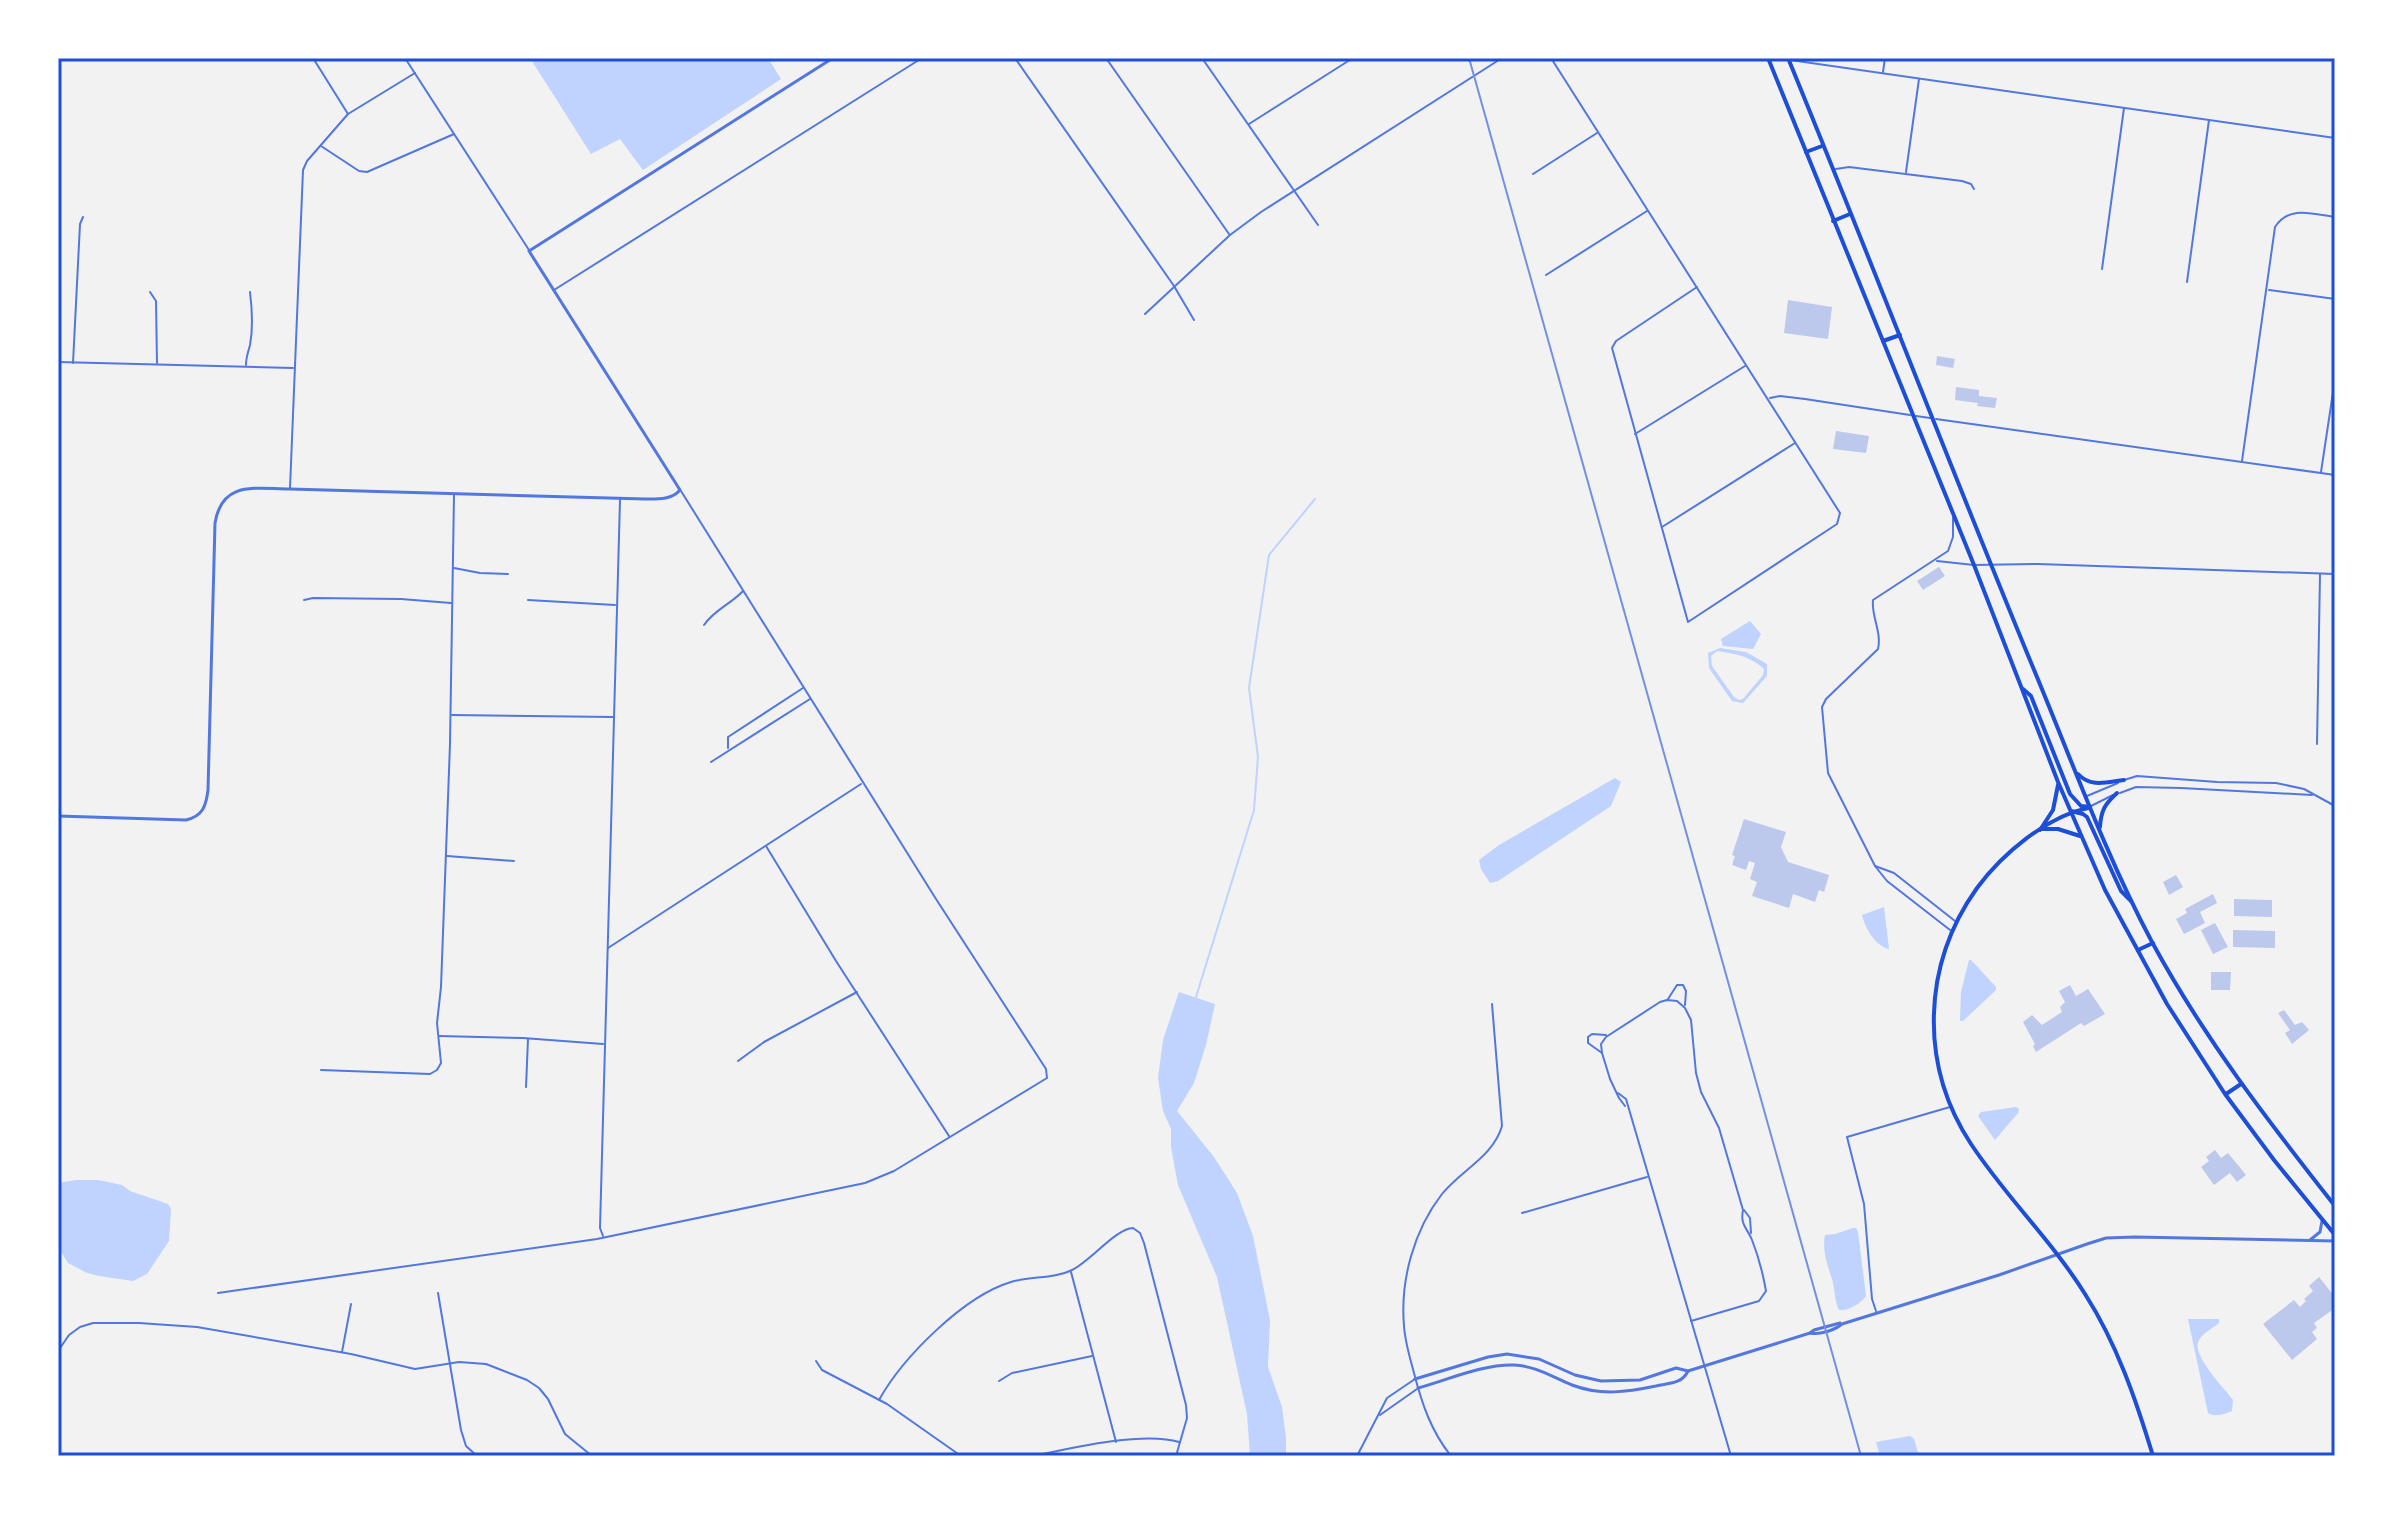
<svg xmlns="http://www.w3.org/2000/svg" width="2393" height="1514" viewBox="0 0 2393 1514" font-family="Helvetica,sans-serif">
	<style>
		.water { fill: #bfd3fe; fill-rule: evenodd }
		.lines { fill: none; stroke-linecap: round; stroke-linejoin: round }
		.stream { stroke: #bfd3fe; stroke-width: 2 }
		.building { fill: #bdc9ec }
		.minor { stroke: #5277de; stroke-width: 2 }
		.tertiary { stroke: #5277de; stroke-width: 3 }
		.secondary { stroke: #1d4ed8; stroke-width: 4 }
		.primary { stroke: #1d4ed8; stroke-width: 4 }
		.rail { stroke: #7290e2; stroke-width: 2 }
		.neatline { fill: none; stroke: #1d4ed8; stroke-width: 3 }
	</style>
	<rect width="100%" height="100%" fill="#f2f2f2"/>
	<g class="water">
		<polygon points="530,58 768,58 781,79 643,170 620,139 591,154"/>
		<polygon points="1750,621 1761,634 1753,649 1723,646 1721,639"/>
		<path d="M1720,648L1746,652L1767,664V676L1743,703L1732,701L1709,668L1708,653ZM1717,651C1736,654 1750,656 1764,669L1763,675L1743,699L1739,700L1734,697L1712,666L1711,656Z"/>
		<polygon points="1615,778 1621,782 1611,806 1498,881 1490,883 1481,869 1479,860 1499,845"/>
		<path d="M1884,907L1889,949C1875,946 1865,928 1862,915Z"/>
		<polygon points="1969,960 1971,960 1996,987 1996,990 1963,1021 1960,1021 1961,992"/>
		<polygon points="1179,992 1215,1004 1206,1045 1194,1083 1177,1111 1214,1157 1237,1193 1253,1236 1270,1320 1268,1367 1282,1407 1286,1438 1286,1456 1250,1456 1247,1414 1217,1277 1178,1185 1171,1147 1171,1129 1163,1111 1158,1078 1163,1040"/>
		<polygon points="2016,1107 2019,1109 2018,1113 1995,1140 1978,1116 1981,1112"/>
		<polygon points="76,1180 98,1180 122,1185 130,1191 168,1204 171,1209 169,1241 147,1274 133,1281 99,1276 87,1273 68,1263 58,1247 58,1183"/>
		<path d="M1853,1228H1856L1858,1232L1866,1296C1861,1304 1848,1311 1839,1310C1834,1300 1835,1289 1832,1279C1827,1264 1822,1250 1825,1235L1835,1234Z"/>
		<path d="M2188,1319H2219V1323C2213,1328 2203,1333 2199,1340C2190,1354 2225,1389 2233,1400L2232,1411C2224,1414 2215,1418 2208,1413Z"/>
		<polygon points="1910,1436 1914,1439 1919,1456 1880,1456 1876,1442"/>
	</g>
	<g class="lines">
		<polyline class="stream" points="1196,997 1254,810 1258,757 1249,688 1269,555 1315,499"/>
	</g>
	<g class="building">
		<polygon points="1788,300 1832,307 1828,339 1784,333"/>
		<polygon points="1937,356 1955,359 1953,368 1936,365"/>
		<polygon points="1956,387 1979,390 1979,396 1997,398 1995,408 1977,406 1978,403 1955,400"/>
		<polygon points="1836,431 1869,436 1866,453 1833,449"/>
		<polygon points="1939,567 1945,576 1923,590 1917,581"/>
		<polygon points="1744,819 1786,832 1781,847 1788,862 1829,875 1824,892 1819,890 1815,902 1793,894 1789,908 1752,896 1757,882 1750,879 1755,863 1749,861 1746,870 1732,865 1735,856 1732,855"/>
		<polygon points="2176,875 2183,887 2169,895 2163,882"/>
		<polygon points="2213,894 2217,903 2200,912 2205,923 2184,934 2176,919 2187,913 2185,909"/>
		<polygon points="2234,899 2272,900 2272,917 2234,916"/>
		<polygon points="2215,923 2228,947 2213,954 2201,930"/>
		<polygon points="2233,930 2275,931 2275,948 2233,947"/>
		<polygon points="2211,972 2231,972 2230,990 2211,990"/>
		<polygon points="2070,985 2076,996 2088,989 2105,1014 2084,1026 2081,1023 2036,1052 2033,1046 2035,1044 2023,1022 2032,1015 2042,1025 2062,1012 2060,1007 2065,1002 2059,991"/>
		<polygon points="2284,1010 2295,1025 2302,1022 2309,1030 2292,1044 2285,1033 2290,1030 2278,1013"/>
		<polygon points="2215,1150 2221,1158 2228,1153 2246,1175 2237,1182 2230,1173 2214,1185 2201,1167 2209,1161 2206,1157"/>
		<polygon points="2319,1277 2335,1297 2335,1308 2314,1323 2317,1328 2312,1332 2317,1339 2292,1360 2263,1324 2294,1300 2300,1307 2306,1301 2304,1299 2313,1291 2309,1286"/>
	</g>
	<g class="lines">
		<g class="minor">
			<polyline points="313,58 348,114"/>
			<polyline points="405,58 529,250"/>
			<polyline points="1015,58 1174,286 1194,320"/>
			<polyline points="1106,58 1229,234"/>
			<polyline points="1202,58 1318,225"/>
			<polyline points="1551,58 1840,513 1837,524 1688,622 1612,348 1616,341 1697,287"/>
			<polyline points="1776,58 2335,138"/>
			<polyline points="1883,72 1885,58"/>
			<polyline points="1249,124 1353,58"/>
			<polyline points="321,146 359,171 367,172 454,134"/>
			<polyline points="1836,169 1849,167 1962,181 1971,184 1974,189"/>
			<polyline points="1906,172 1919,79"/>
			<polyline points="1533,174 1597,133"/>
			<polyline points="2102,269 2124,108"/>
			<polyline points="1546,275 1647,211"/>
			<polyline points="2187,282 2209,120"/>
			<polyline points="554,290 922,58"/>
			<polyline points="2269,290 2335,299"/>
			<polyline points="150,292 156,301 157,363"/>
			<polyline points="1145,314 1230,235 1261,212 1502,58"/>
			<polyline points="58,362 293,368"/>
			<polyline points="73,363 80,224 83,217"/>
			<path d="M246,365C246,357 248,353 250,345C253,329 252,308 250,292"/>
			<polyline points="1770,398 1780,396 1805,399 1910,415"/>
			<polyline points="1916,416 1930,418"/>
			<polyline points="1936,419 2335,475"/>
			<polyline points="1635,434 1745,366"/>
			<path d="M2242,461L2275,227C2289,205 2313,214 2335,217"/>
			<polyline points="2321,472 2335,379"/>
			<polyline points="290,488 303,170 307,161 348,114 415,73"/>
			<polyline points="1662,527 1795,443"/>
			<polyline points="1937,561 1974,565 2038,564 2335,574"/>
			<polyline points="454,568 480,573 508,574"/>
			<polyline points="304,600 313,598 401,599 451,603"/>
			<polyline points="528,600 615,605"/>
			<path d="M704,625C714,610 731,604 743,591"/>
			<polyline points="452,715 613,717"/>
			<polyline points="2317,744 2320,574"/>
			<polyline points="728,748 728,737 803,688"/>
			<polyline points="711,762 810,699"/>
			<polyline points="2124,780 2137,776 2217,782 2276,783 2304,789 2335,806"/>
			<polyline points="2120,793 2136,787 2181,788 2312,795"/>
			<polyline points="2087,796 2118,783"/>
			<polyline points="2091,806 2113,795"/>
			<polyline points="766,846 836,961 949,1136"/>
			<polyline points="447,856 514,861"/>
			<polyline points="1875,866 1894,873 1955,921"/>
			<path d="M1950,930L1887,881L1875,866L1828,773L1822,707L1826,699L1878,649C1882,632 1871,616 1873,600L1948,551L1953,537V518"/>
			<polyline points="608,948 861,784"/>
			<polyline points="1668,999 1677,985 1683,985 1686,991 1685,1005"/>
			<polyline points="1606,1035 1592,1034 1588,1037 1588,1043 1602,1053 1610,1079 1619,1098 1625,1106"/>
			<polyline points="439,1036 523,1038 603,1044"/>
			<path d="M1602,1053L1601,1044L1606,1037L1660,1002L1667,1000L1677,1001L1685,1008L1691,1020L1696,1073L1701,1092L1719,1128L1743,1210C1740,1226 1747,1227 1752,1240C1758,1255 1763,1274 1766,1291L1759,1301L1691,1321"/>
			<polyline points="738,1061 764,1042 857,992"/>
			<polyline points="321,1070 430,1074 437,1070 441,1063 437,1023 441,987 450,744 454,495"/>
			<polyline points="526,1087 528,1039"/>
			<polyline points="1618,1093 1626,1099 1731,1456"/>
			<polyline points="1744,1210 1750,1218 1751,1233"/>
			<polyline points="1522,1213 1647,1177"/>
			<polyline points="603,1236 600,1228 620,500"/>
			<polyline points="1071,1272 1116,1442"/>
			<polyline points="218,1293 597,1239 865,1183 894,1171 1047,1078 1046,1069 936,899 681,491"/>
			<polyline points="438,1293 461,1430 466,1446 477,1456"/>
			<polyline points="1876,1311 1872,1299 1864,1204 1847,1137 1950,1107"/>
			<polyline points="58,1351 69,1335 80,1327 93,1323 139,1323 197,1327 351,1354 415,1369 459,1362 486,1364 527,1380 539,1388 548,1399 565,1434 592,1456"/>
			<polyline points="342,1352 351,1304"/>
			<polyline points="816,1361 822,1370 887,1404 961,1456"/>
			<polyline points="999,1381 1012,1373 1092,1356"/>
			<path d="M879,1400C903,1357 964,1296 1011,1282C1031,1276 1054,1279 1072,1270C1091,1261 1115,1229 1133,1228L1140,1233L1144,1243L1186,1405L1187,1418L1176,1456"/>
			<polyline points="1380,1415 1417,1389"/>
			<path d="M1034,1456C1071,1448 1144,1431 1179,1442"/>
			<polyline points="1357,1456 1387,1398 1415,1379"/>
			<path d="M1451,1456C1431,1431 1422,1404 1414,1373C1410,1358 1405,1342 1404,1326C1400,1280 1414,1230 1442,1194C1461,1170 1493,1157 1502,1126L1492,1004"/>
		</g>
		<g class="tertiary">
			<path d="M58,816L186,820C203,816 206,806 208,790L215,523C222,480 256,489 290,489L645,499C657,499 672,500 680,490L529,251L833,58"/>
			<polyline points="2310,1240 2320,1232 2322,1221"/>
			<polyline points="1810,1333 1814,1330 1840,1323"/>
			<path d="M1415,1379L1488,1357L1507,1354L1539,1359L1575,1375L1601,1381L1640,1380L1676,1368L1688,1371L1810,1333C1820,1335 1835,1330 1842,1324L1999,1275L2087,1244L2106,1238L2135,1237L2335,1241"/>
			<path d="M1418,1388C1448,1380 1482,1364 1514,1365C1536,1366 1552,1377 1572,1385C1601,1396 1627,1392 1656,1386C1669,1383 1682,1384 1688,1371"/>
		</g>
		<path class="secondary" d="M2088,808C2046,817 2002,854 1977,888C1922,965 1919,1065 1971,1144C2006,1197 2052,1241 2085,1294C2117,1344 2136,1400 2153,1456"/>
		<g class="primary">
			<polyline points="1768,58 1974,565 2058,782 2105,890 2167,1004 2225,1094 2274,1160 2335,1235"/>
			<path d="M1788,58C1871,260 1949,464 2032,665C2071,758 2105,854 2152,942C2204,1038 2268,1121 2335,1206"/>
			<polyline points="1806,152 1822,146"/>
			<polyline points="1833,221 1850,214"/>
			<polyline points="1883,341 1900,335"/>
			<polyline points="2023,689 2031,696 2070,794 2081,806 2090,807"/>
			<path d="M2078,774C2091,788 2107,782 2124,780"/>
			<polyline points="2071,811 2083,814 2087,817 2121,891 2131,901"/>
			<path d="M2100,827C2101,810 2105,804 2117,793"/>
			<polyline points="2042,829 2058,829 2080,836"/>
			<polyline points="2040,830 2053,810 2058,785"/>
			<polyline points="2138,950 2153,943"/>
			<polyline points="2226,1094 2241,1084"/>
		</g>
		<polyline class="rail" points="1469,58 1861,1456"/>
	</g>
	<rect width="2393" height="1514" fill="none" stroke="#ffffff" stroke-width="120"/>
	<rect x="60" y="60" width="2273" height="1394" class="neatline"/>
</svg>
